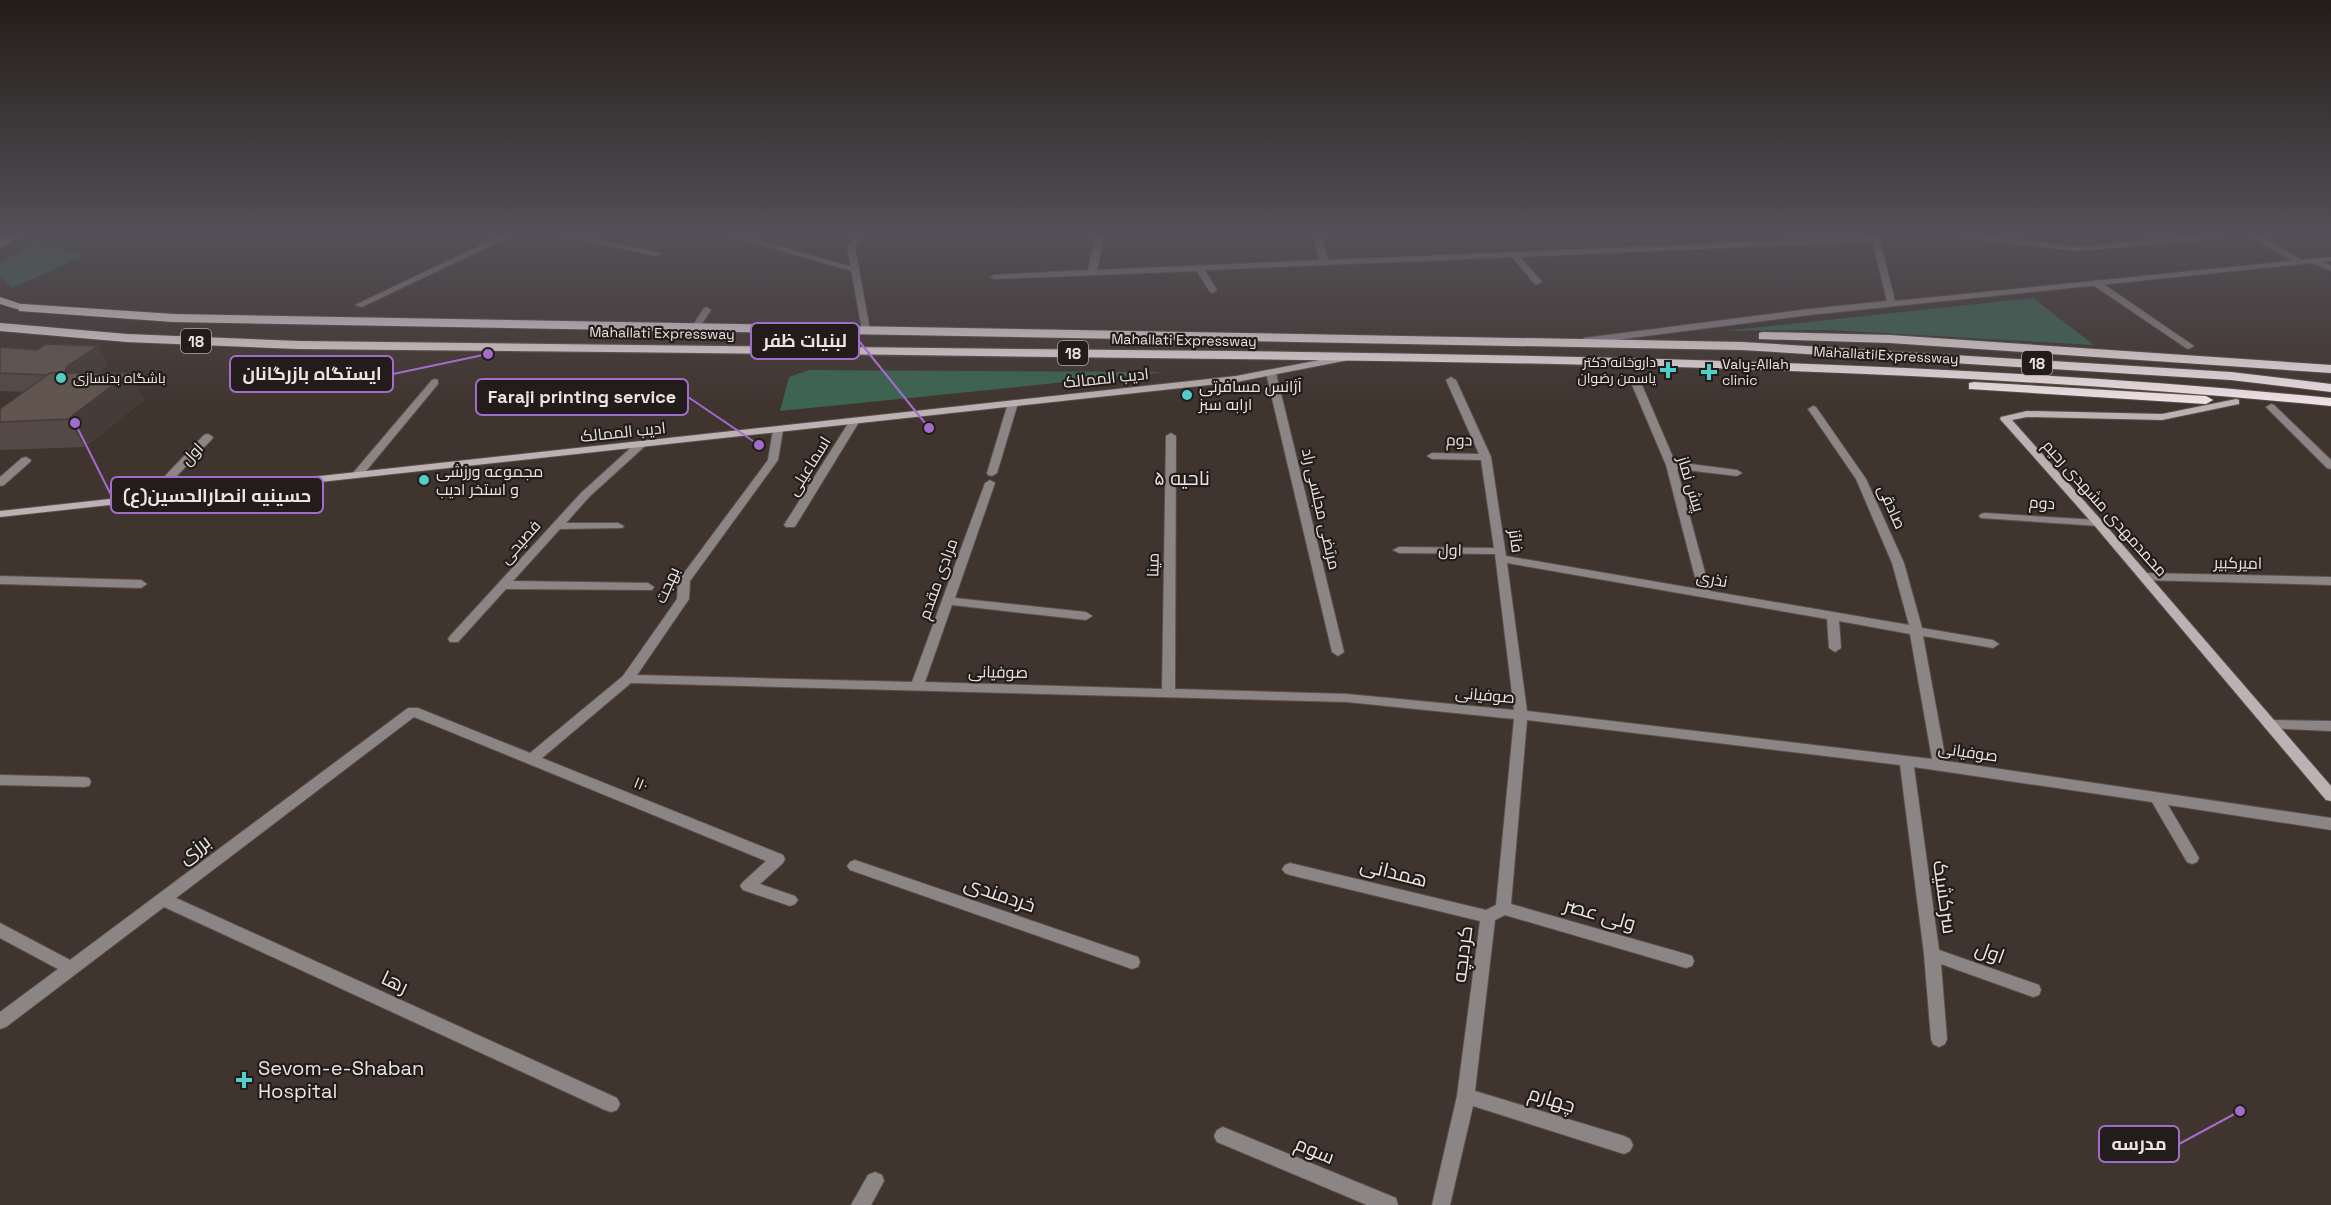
<svg xmlns="http://www.w3.org/2000/svg" width="2331" height="1205" viewBox="0 0 2331 1205" font-family="'Space Grotesk',Cairo,sans-serif">
	<style>
		.green { fill: #3b6551 }
		.lines { fill: none; stroke-linecap: round; stroke-linejoin: round }
		.minor-casing { stroke: #5b504a; stroke-width: 2 }
		.tertiary-casing { stroke: #5b504a; stroke-width: 2 }
		.secondary-casing { stroke: #5b504a; stroke-width: 2 }
		.primary-casing { stroke: #5b504a; stroke-width: 1 }
		.trunk-casing { stroke: #5b504a; stroke-width: 2 }
		.minor { fill: #8c8586; fill-rule: evenodd }
		.tertiary { fill: #8c8586; fill-rule: evenodd }
		.secondary { fill: #bcb1b3; fill-rule: evenodd }
		.primary { fill: #e1d2d5; fill-rule: evenodd }
		.trunk { fill: #f0e2e5; fill-rule: evenodd }
		.wall { fill: #544944 }
		.shaded-wall { fill: #453c37 }
		.building { fill: #62554f; stroke: #453c37; stroke-width: 1.5 }
		.poi-dot { fill: #53cdc9; stroke: #221d1a; stroke-width: 2 }
		.labels { text-anchor: middle; dominant-baseline: central; stroke-width: 4.5; stroke-linejoin: round; paint-order: stroke }
		.far-street-label { font-size: 14px; fill: #ebe4e0; stroke: #221d1a }
		.far-poi-label { font-size: 14px; fill: #ebe4e0; stroke: #221d1a; text-anchor: start }
		.shield { fill: #221d1a; stroke: #afa8a5; stroke-width: 1.5 }
		.shield-label { font-size: 15px; font-weight: bold; fill: #ebe4e0 }
		.street-label { font-size: 16px; fill: #ebe4e0; stroke: #221d1a }
		.poi-label { font-size: 16px; fill: #ebe4e0; stroke: #221d1a; text-anchor: start }
		.quarter-label { font-size: 20px; fill: #ebe4e0; stroke: #221d1a }
		.near-street-label { font-size: 20px; fill: #ebe4e0; stroke: #221d1a }
		.near-poi-label { font-size: 20px; fill: #ebe4e0; stroke: #221d1a; text-anchor: start }
		.leader { fill: none; stroke: #a26ccb; stroke-width: 2 }
		.callout-dot { fill: #a26ccb; stroke: #221d1a; stroke-width: 2 }
		.callout { fill: #221d1a; stroke: #a26ccb; stroke-width: 2 }
		.callout-label { font-size: 18px; text-anchor: middle; font-weight: bold; fill: #ebe4e0 }
	</style>
	<rect width="100%" height="100%" fill="#40342e"/>
	<g class="green">
		<polygon points="36,241 86,255 12,288 0,277 0,263"/>
		<polygon points="2033,298 2094,345 1829,330 1684,331 1724,331"/>
		<polygon points="809,370 1165,372 780,411 789,377"/>
	</g>
	<g class="lines">
		<g class="minor-casing">
			<g id="minor">
				<polygon points="500,236 511,236 362,307 355,305"/>
				<polygon points="561,236 578,236 657,252 661,254 657,256"/>
				<polygon points="729,236 743,236 859,269 852,271"/>
				<polygon points="1096,236 1104,236 1097,270 1320,260 1313,236 1321,236 1328,260 1876,237 1880,239 1876,241 1520,257 1542,282 1538,284 1535,284 1512,257 1205,270 1217,290 1213,293 1210,292 1197,271 994,279 990,277 994,275 1088,270"/>
				<polygon points="1961,236 1987,236 2077,247 2193,236 2225,236 2221,238 2077,251 1965,238"/>
				<polygon points="2249,236 2259,236 2305,262 2298,264"/>
				<polygon points="2312,259 2318,259 2331,266 2331,271 2312,263"/>
				<polygon points="2096,280 2099,281 2194,346 2189,349 2186,348 2093,285 2093,281"/>
				<polygon points="707,307 711,310 699,328 698,330 692,330 691,328 704,308"/>
				<polygon points="1271,370 1276,373 1344,652 1338,656 1332,652 1266,373"/>
				<path d="M1451,377L1456,380L1491,457L1506,556L1698,589L1666,465L1632,385L1637,382L1642,385L1675,462L1737,470L1742,473L1737,476L1677,469L1710,591L1909,625L1892,563L1856,479L1808,409L1813,406L1816,407L1866,479L1904,563L1922,628L1993,640L1999,644L1993,648L1923,636L1946,761L2331,818V830L2168,805L2199,858L2197,862L2192,864L2187,862L2152,802L1914,767L1939,950L2039,985L2041,990L2039,995L2033,997L1941,964L1947,1039L1945,1044L1939,1047L1933,1044L1931,1039L1924,954L1900,765L1527,720L1511,904L1686,954L1692,956L1694,961L1692,966L1686,968L1505,915L1495,920L1475,1091L1624,1136L1630,1139L1633,1145L1630,1151L1624,1154L1473,1106L1450,1205H1432L1457,1096L1480,921L1290,875L1285,873L1282,869L1285,865L1290,863L1486,910L1496,905L1514,719L1347,702L631,683L542,758L783,855L785,859L783,863L760,884L795,896L798,900L795,904L790,906L743,890L740,886L743,882L766,861L414,717L176,898L617,1098L620,1104L617,1110L611,1112L605,1110L164,907L6,1027L0,1029V1012L58,969L0,938V923L70,960L408,708H418L530,753L623,676L677,599L678,581L768,460L773,430L778,427L783,430L778,460L690,581L689,599L637,675L912,682L985,483L990,480L995,483L955,598L1086,612L1092,616L1086,620L952,605L925,682L1162,689L1166,436L1171,433L1176,436L1175,689L1347,694L1514,710L1495,554L1399,553L1393,550L1399,547L1494,548L1481,460L1432,459L1427,456L1432,453L1479,454L1446,380ZM1507,563L1827,619L1829,648L1835,652L1841,648L1839,621L1910,634L1932,759L1527,711Z"/>
				<polygon points="435,379 438,380 438,384 361,477 353,477 352,475 353,473 432,380"/>
				<polygon points="1013,400 1018,403 997,473 992,476 988,475 987,473 1008,403"/>
				<polygon points="2271,404 2274,405 2331,460 2331,469 2327,468 2266,407"/>
				<polygon points="854,419 859,422 796,525 794,527 786,527 784,525 849,422"/>
				<polygon points="208,434 213,437 212,439 155,499 147,499 146,497 147,495 204,435"/>
				<polygon points="640,442 645,445 644,447 589,497 566,523 618,523 624,526 622,528 560,529 513,581 648,583 654,587 652,590 506,589 458,642 450,642 448,639 450,636 581,493 636,443"/>
				<polygon points="26,457 31,460 30,462 4,485 0,486 0,477 22,458"/>
				<polygon points="1985,513 2098,520 2104,523 2098,526 1981,518 1979,516 1981,514"/>
				<polygon points="2145,573 2331,577 2331,585 2141,580 2139,577 2141,574"/>
				<polygon points="0,576 141,580 147,584 141,588 0,584"/>
				<polygon points="2270,720 2331,721 2331,731 2265,728 2263,725 2265,722"/>
				<polygon points="0,775 84,777 89,778 91,782 89,786 84,787 0,785"/>
				<polygon points="855,860 1138,957 1140,962 1138,967 1132,969 850,870 847,866 850,862"/>
				<polygon points="1223,1127 1396,1198 1398,1205 1367,1205 1217,1142 1214,1136 1217,1130"/>
				<polygon points="875,1172 882,1175 884,1181 871,1205 851,1205 868,1175"/>
			</g>
		</g>
		<g class="tertiary-casing">
			<g id="tertiary">
				<polygon points="857,236 865,236 855,247 870,330 866,333 862,330 847,247"/>
				<polygon points="1871,236 1879,236 1895,301 2331,257 2331,261 1809,315 1584,344 1579,341 1584,338 1809,309 1887,301"/>
			</g>
		</g>
		<g class="secondary-casing">
			<g id="secondary">
				<polygon points="1351,354 1356,357 1354,359 1236,382 0,517 0,511 1236,376"/>
				<polygon points="2236,399 2239,400 2239,404 2162,420 2027,417 2012,420 2102,521 2331,786 2331,801 2326,800 2094,525 2000,419 2001,417 2027,411 2162,414"/>
			</g>
		</g>
		<g class="primary-casing">
			<g id="primary">
				<polygon points="8,236 20,236 0,248 0,241"/>
				<polygon points="0,297 27,306 28,308 23,311 0,304"/>
			</g>
		</g>
		<g class="trunk-casing">
			<g id="trunk">
				<polygon points="23,304 174,314 1742,342 2231,372 2331,384 2331,392 2231,380 1742,350 174,322 19,311 19,305"/>
				<path d="M0,323L127,334L299,341C609,345 919,348 1229,351C1597,356 1964,362 2331,398V406C1964,370 1597,363 1229,359C919,355 609,352 299,349L127,342L0,331Z"/>
				<polygon points="1763,332 1890,335 2331,365 2331,373 1890,343 1759,339 1759,333"/>
				<polygon points="1974,382 2206,396 2213,400 2206,404 1969,389 1969,383"/>
			</g>
		</g>
		<use href="#minor" class="minor"/>
		<use href="#tertiary" class="tertiary"/>
		<use href="#secondary" class="secondary"/>
		<use href="#primary" class="primary"/>
		<use href="#trunk" class="trunk"/>
	</g>
	<polygon class="wall" points="0,347 37,350 108,364 96,373 129,373 144,400 85,447 1,450 0,449 0,409 24,392 0,391"/>
	<g class="shaded-wall">
		<polygon points="98,346 108,364 77,385 65,376 66,367"/>
		<polygon points="129,373 144,400 85,447 68,419"/>
	</g>
	<g class="building">
		<polygon points="46,344 98,346 66,367 65,373 50,373 47,375 0,373 0,347 37,350"/>
		<polygon points="50,373 129,373 68,419 0,422 0,409"/>
	</g>
	<linearGradient id="sky" x2="0" y2="1"><stop stop-color="#231d19"/><stop offset="0.58" stop-color="#535057"/><stop offset="1" stop-color="#535057" stop-opacity="0"/></linearGradient>
	<rect width="2331" height="405" fill="url(#sky)"/>
	<g class="poi-dot">
		<path d="M1665 361h6v6h6v6h-6v6h-6v-6h-6v-6h6z"/>
		<path d="M1706 363h6v6h6v6h-6v6h-6v-6h-6v-6h6z"/>
		<circle cx="61" cy="378" r="6"/>
		<circle cx="1187" cy="395" r="6"/>
		<circle cx="424" cy="480" r="6"/>
		<path d="M241 1071h6v6h6v6h-6v6h-6v-6h-6v-6h6z"/>
	</g>
	<g class="labels">
		<g class="far-street-label">
			<text transform="translate(662 333) rotate(1)">Mahallati Expressway</text>
			<text transform="translate(1184 340) rotate(1)">Mahallati Expressway</text>
			<text transform="translate(1886 355) rotate(3)">Mahallati Expressway</text>
		</g>
		<g class="far-poi-label">
			<text x="1656" y="362" text-anchor="end">داروخانه دکتر<tspan x="1656" dy="16">یاسمن رضوان</tspan></text>
			<text x="1722" y="364">Valy-Allah<tspan x="1722" dy="16">clinic</tspan></text>
			<text x="73" y="378">باشگاه بدنسازی</text>
		</g>
		<g class="shield">
			<rect x="181" y="329" width="30" height="24" rx="4.5"/>
			<rect x="1058" y="341" width="30" height="24" rx="4.5"/>
			<rect x="2022" y="351" width="30" height="24" rx="4.5"/>
		</g>
		<g class="shield-label">
			<text x="196" y="341">18</text>
			<text x="1073" y="353">18</text>
			<text x="2037" y="363">18</text>
		</g>
		<g class="street-label">
			<text transform="translate(1106 378) rotate(-6)">ادیب الممالک</text>
			<text transform="translate(623 432) rotate(-6)">ادیب الممالک</text>
			<text transform="translate(1459 440) rotate(1)">دوم</text>
			<text transform="translate(192 454) rotate(-47)">اول</text>
			<text transform="translate(809 466) rotate(-58)">اسماعیلی</text>
			<text transform="translate(1691 484) rotate(73)">پیش نماز</text>
			<text transform="translate(2042 503) rotate(4)">دوم</text>
			<text transform="translate(1892 507) rotate(66)">صادقی</text>
			<text transform="translate(2105 508) rotate(48)">محمدمهدی مشهدی رحیم</text>
			<text transform="translate(1321 509) rotate(77)">مرتضی مجلسی راد</text>
			<text transform="translate(1516 541) rotate(82)">فائز</text>
			<text transform="translate(520 542) rotate(-48)">فصیحی</text>
			<text transform="translate(1450 550) rotate(1)">اول</text>
			<text transform="translate(2238 563) rotate(1)">امیرکبیر</text>
			<text transform="translate(1153 565) rotate(-89)">مینا</text>
			<text transform="translate(938 579) rotate(-70)">مرادی مقدم</text>
			<text transform="translate(1712 579) rotate(10)">نذری</text>
			<text transform="translate(667 585) rotate(-66)">بهجت</text>
			<text transform="translate(998 672) rotate(1)">صوفیانی</text>
			<text transform="translate(1485 695) rotate(5)">صوفیانی</text>
			<text transform="translate(1968 752) rotate(8)">صوفیانی</text>
			<text transform="translate(641 784) rotate(22)">۱۱۰</text>
		</g>
		<g class="poi-label">
			<text x="1199" y="386">آژانس مسافرتی<tspan x="1199" dy="18">ارابه سبز</tspan></text>
			<text x="436" y="471">مجموعه ورزشی<tspan x="436" dy="18">و استخر ادیب</tspan></text>
		</g>
		<g class="quarter-label">
			<text x="1182" y="478">ناحیه ۵</text>
		</g>
		<g class="near-street-label">
			<text transform="translate(194 849) rotate(-37)">برزی</text>
			<text transform="translate(1394 872) rotate(14)">همدانی</text>
			<text transform="translate(1000 894) rotate(19)">خردمندی</text>
			<text transform="translate(1945 897) rotate(82)">سرکشیک</text>
			<text transform="translate(1600 914) rotate(16)">ولی عصر</text>
			<text transform="translate(1990 952) rotate(20)">اول</text>
			<text transform="translate(1462 954) rotate(-83)">کردبچه</text>
			<text transform="translate(395 982) rotate(25)">رها</text>
			<text transform="translate(1552 1099) rotate(17)">چهارم</text>
			<text transform="translate(1315 1150) rotate(23)">سوم</text>
		</g>
		<g class="near-poi-label">
			<text x="258" y="1068">Sevom-e-Shaban<tspan x="258" dy="23">Hospital</tspan></text>
		</g>
	</g>
	<path class="leader" d="M929 428L859 341M488 354L393 374M759 445L688 397M75 423L111 495M2240 1111L2179 1144"/>
	<g class="callout-dot">
		<circle cx="929" cy="428" r="6"/>
		<circle cx="488" cy="354" r="6"/>
		<circle cx="759" cy="445" r="6"/>
		<circle cx="75" cy="423" r="6"/>
		<circle cx="2240" cy="1111" r="6"/>
	</g>
	<g class="callout">
		<rect x="751" y="323" width="108" height="36" rx="6"/>
		<rect x="230" y="356" width="163" height="36" rx="6"/>
		<rect x="476" y="379" width="212" height="36" rx="6"/>
		<rect x="111" y="477" width="212" height="36" rx="6"/>
		<rect x="2099" y="1126" width="80" height="36" rx="6"/>
	</g>
	<g class="callout-label">
		<text x="805" y="347">لبنیات ظفر</text>
		<text x="312" y="380">ایستگاه بازرگانان</text>
		<text x="582" y="403">Faraji printing service</text>
		<text x="217" y="502">حسینیه انصارالحسین(ع)</text>
		<text x="2139" y="1150">مدرسه</text>
	</g>
</svg>
